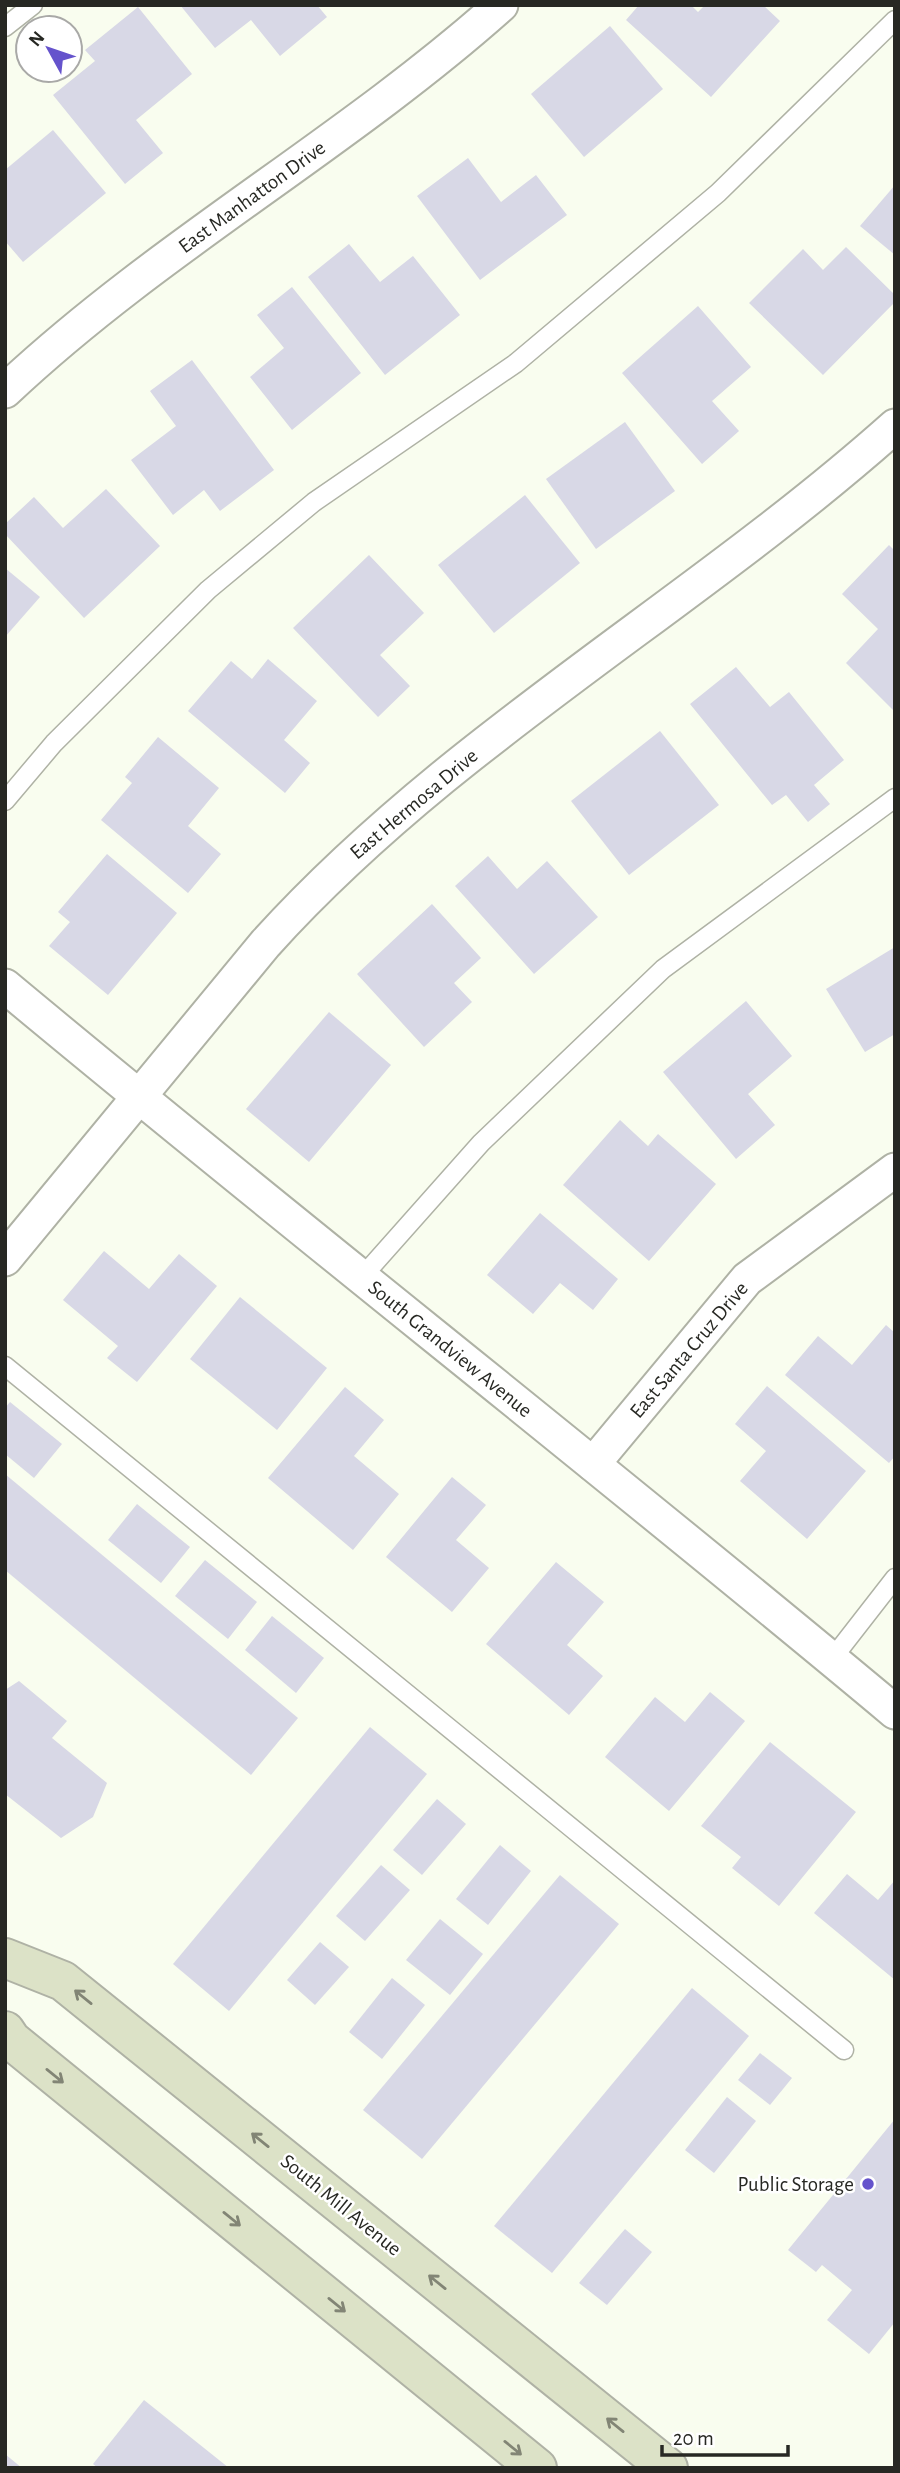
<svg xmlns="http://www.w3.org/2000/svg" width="900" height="2473" viewBox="0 0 900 2473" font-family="'Alegreya Sans',sans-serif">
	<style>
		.building { fill: #d8d8e6 }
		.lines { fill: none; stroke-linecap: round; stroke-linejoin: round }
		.service-casing { stroke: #afb2a5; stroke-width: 21 }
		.minor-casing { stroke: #afb2a5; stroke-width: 37 }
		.secondary-casing { stroke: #afb2a5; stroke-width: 42 }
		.service { stroke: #fff; stroke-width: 18 }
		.minor { stroke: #fff; stroke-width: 33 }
		.secondary { stroke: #dce2c7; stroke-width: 38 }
		.oneway { stroke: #828575 }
		.poi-dot { fill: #6553cc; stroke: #fff; stroke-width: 2.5 }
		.labels { text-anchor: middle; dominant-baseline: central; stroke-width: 5; stroke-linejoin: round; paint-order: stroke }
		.street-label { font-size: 21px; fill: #272823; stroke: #fff }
		.poi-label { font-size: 21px; fill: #272823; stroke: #fff; text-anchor: end }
	</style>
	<rect width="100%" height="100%" fill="#f9fdef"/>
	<g class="building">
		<polygon points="180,5 317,5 327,17 280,56 251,20 215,48"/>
		<polygon points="639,5 691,5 698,12 705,5 763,5 780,21 711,97 626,20"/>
		<polygon points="138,7 192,74 136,120 163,153 125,184 53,95 95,61 85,50"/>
		<polygon points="610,26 663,89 584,157 531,94"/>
		<polygon points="53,130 106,193 23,262 5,241 5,170"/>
		<polygon points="468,158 501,202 536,175 567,215 480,280 417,196"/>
		<polygon points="895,185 895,255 860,226"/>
		<polygon points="349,244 380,282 413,256 460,315 385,375 308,277"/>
		<polygon points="846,247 895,295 895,302 823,375 749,303 803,249 823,270"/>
		<polygon points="292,287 361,373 292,430 250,377 284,348 257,315"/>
		<polygon points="698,306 751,367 712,401 739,431 702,464 622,373"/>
		<polygon points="192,360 274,470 220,511 204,490 173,515 131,460 176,426 150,391"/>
		<polygon points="625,422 675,491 596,549 546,479"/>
		<polygon points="106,489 160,546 84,618 5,534 5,524 34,497 63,528"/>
		<polygon points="525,495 580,563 494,633 438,565"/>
		<polygon points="889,545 895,551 895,712 846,663 878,629 842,594"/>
		<polygon points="369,555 424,613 380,655 410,686 378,717 293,628"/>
		<polygon points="5,568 40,597 5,637"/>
		<polygon points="268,659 317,701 284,740 310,763 285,793 188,711 231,661 252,679"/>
		<polygon points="736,667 770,707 789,692 844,760 814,785 830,804 808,822 786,795 772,805 690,704"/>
		<polygon points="660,731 719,805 629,875 571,801"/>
		<polygon points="158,737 219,788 188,826 221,854 188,893 101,820 132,783 125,777"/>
		<polygon points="107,854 177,913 108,995 49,946 70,922 58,912"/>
		<polygon points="488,856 517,889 547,861 598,917 534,974 455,886"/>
		<polygon points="432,904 481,958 454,983 472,1002 424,1047 357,974"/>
		<polygon points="895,947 895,1034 865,1052 826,989"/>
		<polygon points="746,1001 792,1056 748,1094 775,1125 736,1159 663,1072"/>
		<polygon points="329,1012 391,1065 309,1162 246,1109"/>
		<polygon points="620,1120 648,1146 658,1134 716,1184 649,1261 563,1185"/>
		<polygon points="540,1213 618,1279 593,1310 560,1283 533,1314 487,1275"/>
		<polygon points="104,1251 149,1289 179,1254 217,1286 137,1382 107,1358 118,1346 63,1300"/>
		<polygon points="240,1297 327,1368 277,1430 190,1359"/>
		<polygon points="886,1325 895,1333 895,1456 889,1463 785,1375 818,1336 852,1365"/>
		<polygon points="767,1386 866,1471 807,1539 740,1481 766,1451 735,1424"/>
		<polygon points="345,1387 384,1420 354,1456 399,1494 353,1550 268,1478"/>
		<polygon points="10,1402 62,1444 34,1478 5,1454 5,1408"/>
		<polygon points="5,1474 298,1718 251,1775 5,1570"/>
		<polygon points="452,1477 486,1505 456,1540 489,1568 452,1612 386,1557"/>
		<polygon points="137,1504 190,1547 161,1583 108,1540"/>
		<polygon points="205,1560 257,1602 228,1639 175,1596"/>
		<polygon points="556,1562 604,1602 567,1645 603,1676 569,1715 486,1644"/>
		<polygon points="272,1616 324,1658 296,1693 245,1650"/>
		<polygon points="19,1681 67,1721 52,1738 107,1783 93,1817 61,1838 5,1794 5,1690"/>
		<polygon points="710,1692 745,1721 669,1811 605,1757 655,1697 685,1722"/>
		<polygon points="370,1727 427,1774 229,2011 173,1964"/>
		<polygon points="770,1742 856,1812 779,1906 732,1868 741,1857 701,1826"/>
		<polygon points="437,1799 466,1824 422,1875 393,1850"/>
		<polygon points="500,1845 531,1871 488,1925 456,1899"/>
		<polygon points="381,1865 410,1890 365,1941 336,1916"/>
		<polygon points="847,1874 878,1900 895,1880 895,1980 814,1913"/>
		<polygon points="560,1875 619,1924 422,2159 363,2110"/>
		<polygon points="440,1919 483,1954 450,1995 406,1960"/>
		<polygon points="320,1942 349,1967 315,2005 287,1980"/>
		<polygon points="392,1978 425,2005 382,2059 349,2032"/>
		<polygon points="692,1988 749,2036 552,2273 494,2226"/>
		<polygon points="760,2053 792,2078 770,2105 738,2080"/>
		<polygon points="727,2097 756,2121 714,2173 685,2150"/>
		<polygon points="895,2119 895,2322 869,2354 827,2320 852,2290 822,2265 816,2272 788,2250"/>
		<polygon points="625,2229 652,2252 607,2305 579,2283"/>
		<polygon points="144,2400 229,2468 98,2468 93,2464"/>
		<polygon points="5,2454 22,2468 5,2468"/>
	</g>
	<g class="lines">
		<g class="service-casing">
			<g id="service">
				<polyline points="5,27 33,5"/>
				<polyline points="5,801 54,743 208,590 314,502 516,363 718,193 895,20"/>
				<polyline points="362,1277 481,1143 663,969 895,798"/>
				<polyline points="5,1366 844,2050"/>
				<polyline points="832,1659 895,1578"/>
			</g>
		</g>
		<g class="minor-casing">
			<g id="minor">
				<path d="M5,391C158,247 344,145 501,5"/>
				<path d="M5,986C299,1231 601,1466 895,1712"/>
				<path d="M5,1259L265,944C448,741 692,607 895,426"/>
				<polyline points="593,1464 747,1279 895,1170"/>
			</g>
		</g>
		<g class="secondary-casing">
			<g id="secondary">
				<polyline points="5,1958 63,1981 668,2468"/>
				<polyline points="5,2031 11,2040 537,2468"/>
			</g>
		</g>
		<use href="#service" class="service"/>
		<use href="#minor" class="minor"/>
		<use href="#secondary" class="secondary"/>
	</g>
	<defs><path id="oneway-shaft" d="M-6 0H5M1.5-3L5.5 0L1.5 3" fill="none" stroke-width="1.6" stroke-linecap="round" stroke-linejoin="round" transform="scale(1.75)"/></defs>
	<g class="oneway">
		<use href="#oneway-shaft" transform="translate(83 1997) rotate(-141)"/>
		<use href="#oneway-shaft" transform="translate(55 2076) rotate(39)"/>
		<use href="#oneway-shaft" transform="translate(260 2140) rotate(-141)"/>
		<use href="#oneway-shaft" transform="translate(232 2219) rotate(39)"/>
		<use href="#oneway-shaft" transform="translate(437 2282) rotate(-141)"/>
		<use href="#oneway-shaft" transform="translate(337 2305) rotate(39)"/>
		<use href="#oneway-shaft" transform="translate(615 2425) rotate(-141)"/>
		<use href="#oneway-shaft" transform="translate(513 2448) rotate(39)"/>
	</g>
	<circle class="poi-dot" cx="868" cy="2184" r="7"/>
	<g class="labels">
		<g class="street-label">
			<text transform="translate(252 197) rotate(-36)">East Manhatton Drive</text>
			<text transform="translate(414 804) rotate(-40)">East Hermosa Drive</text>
			<text transform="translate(450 1349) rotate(39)">South Grandview Avenue</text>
			<text transform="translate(689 1350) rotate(-50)">East Santa Cruz Drive</text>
			<text transform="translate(341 2205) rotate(39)">South Mill Avenue</text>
		</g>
		<g class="poi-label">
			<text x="854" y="2184">Public Storage</text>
		</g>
	</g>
	<rect width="900" height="2473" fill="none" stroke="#272823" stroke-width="14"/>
	<g transform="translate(49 49) rotate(310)"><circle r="33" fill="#ffffff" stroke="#a9a9a7" stroke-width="2"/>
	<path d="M0-5L12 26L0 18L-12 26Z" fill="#6553cc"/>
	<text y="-10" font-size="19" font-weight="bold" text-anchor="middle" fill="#272823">N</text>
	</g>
	<path d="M662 2445v10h126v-10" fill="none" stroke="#272823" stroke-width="3.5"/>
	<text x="673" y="2445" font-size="21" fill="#272823" stroke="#ffffff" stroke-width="5" paint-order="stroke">20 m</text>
</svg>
